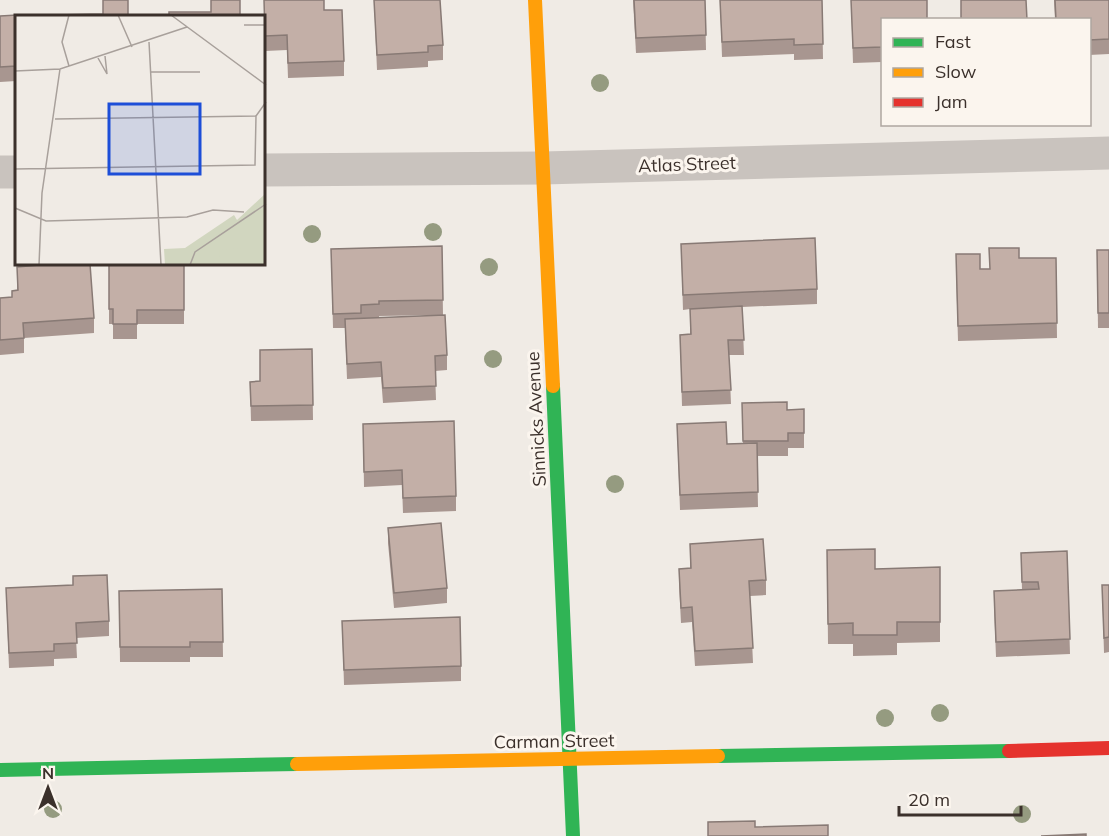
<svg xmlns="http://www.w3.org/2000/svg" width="1109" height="836" viewBox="0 0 1109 836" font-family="Mulish,sans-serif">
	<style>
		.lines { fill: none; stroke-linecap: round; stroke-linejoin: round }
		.street { stroke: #c9c3be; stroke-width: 33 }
		.fast { stroke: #30b455; stroke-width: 14 }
		.slow { stroke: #ff9f0a; stroke-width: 14 }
		.jam { stroke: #e5322d; stroke-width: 14 }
		.tree { fill: #959b80 }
		.wall { fill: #a89690; fill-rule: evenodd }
		.building { fill: #c3afa7; stroke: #887a75; stroke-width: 1.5 }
		.labels { text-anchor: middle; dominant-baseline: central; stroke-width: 6; stroke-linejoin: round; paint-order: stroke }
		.street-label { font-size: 18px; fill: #3b302b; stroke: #fbf5ee }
		.inset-road { fill: none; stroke: #a8a09b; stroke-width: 1.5 }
		.view { fill: #1d4ed8; fill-opacity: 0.15; stroke: #1d4ed8; stroke-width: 3 }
		.inset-edge { fill: none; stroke: #3b302b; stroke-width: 3 }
	</style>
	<rect width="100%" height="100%" fill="#f0ebe5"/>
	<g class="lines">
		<g class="street">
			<polyline points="264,170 543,168 1109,153"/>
			<polyline points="0,172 16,172"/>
		</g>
		<g class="fast">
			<polyline points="553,386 573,836"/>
			<polyline points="718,756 1009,751"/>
			<polyline points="0,770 297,764"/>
		</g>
		<g class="slow">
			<polyline points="535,0 553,386"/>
			<polyline points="297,764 718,756"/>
		</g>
		<polyline class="jam" points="1009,751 1109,748"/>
	</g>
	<g class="tree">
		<circle cx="600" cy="83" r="9"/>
		<circle cx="433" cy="232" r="9"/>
		<circle cx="312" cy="234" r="9"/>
		<circle cx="489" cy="267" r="9"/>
		<circle cx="493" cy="359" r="9"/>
		<circle cx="615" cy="484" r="9"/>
		<circle cx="940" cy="713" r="9"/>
		<circle cx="885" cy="718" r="9"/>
		<circle cx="53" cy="809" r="9"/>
		<circle cx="1022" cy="814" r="9"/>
	</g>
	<g class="wall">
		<polygon points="264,0 344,61 344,76 288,78 287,50 265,51"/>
		<polygon points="374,0 443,45 443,60 428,61 428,67 377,70"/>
		<polygon points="633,0 705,0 706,50 636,53"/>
		<polygon points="720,0 822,0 823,59 794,60 794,54 722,57"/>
		<polygon points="851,0 882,20 882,62 853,63"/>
		<polygon points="1054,0 1109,0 1109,54 1089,55 1089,20 1055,20"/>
		<polygon points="17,15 16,81 0,82 0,16"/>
		<polygon points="681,244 817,289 817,304 742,307 744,355 729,355 731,404 682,406 680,335 690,334 690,309 683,310"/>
		<path d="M442,246L443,315L447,355V370L435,371L436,400L383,403L381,377L347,379L345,328H333L331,249ZM441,315L379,318V316Z"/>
		<polygon points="989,248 1019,258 1056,258 1057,338 958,341 956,269 990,269"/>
		<polygon points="1097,250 1109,250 1109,328 1098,328"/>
		<polygon points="109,264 184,264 184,324 137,324 137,339 113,339 113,324 109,324"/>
		<polygon points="17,267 94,318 94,333 24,338 24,353 0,355 0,298 12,297 12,291 17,290"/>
		<polygon points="312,349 313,420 251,421 250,382 260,381"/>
		<polygon points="742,403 787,410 804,409 804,448 788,448 788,456 757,456 758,507 680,510 677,424 727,444 743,443"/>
		<polygon points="363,424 456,496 456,511 403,513 402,485 364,487"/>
		<polygon points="388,528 447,588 447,603 394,608 388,543"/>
		<polygon points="690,544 766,580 766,595 750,596 753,663 695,666 692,622 681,623 679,584 679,569 690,568"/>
		<polygon points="827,550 875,569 940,567 940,642 897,643 897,655 853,656 853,644 828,644"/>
		<polygon points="1067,551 1070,654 996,657 994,606 1022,590 1021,553"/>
		<polygon points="1102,585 1109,585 1109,652 1104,653"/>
		<polygon points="6,588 109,621 109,636 76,638 77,658 54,659 54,666 9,668"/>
		<polygon points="222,589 223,657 190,657 190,662 120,662 119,591"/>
		<polygon points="342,621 461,666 461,681 344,685"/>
	</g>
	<g class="building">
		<polygon points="103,0 128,0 128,16 56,16 56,15 103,14"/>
		<polygon points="211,0 240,0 240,16 169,16 169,12 211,12"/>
		<polygon points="264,0 324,0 324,10 342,10 344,61 288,63 287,35 265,36"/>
		<polygon points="374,0 440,0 443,45 428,46 428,52 377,55"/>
		<polygon points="634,0 705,0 706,35 636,38"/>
		<polygon points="720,0 822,0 823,44 794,45 794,39 722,42"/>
		<polygon points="851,0 927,0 927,20 882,20 882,47 853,48"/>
		<polygon points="961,0 1026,0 1027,20 961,20"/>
		<polygon points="1055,0 1109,0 1109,39 1089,40 1089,20 1056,20"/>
		<polygon points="17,15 16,66 0,67 0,16"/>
		<polygon points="815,238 817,289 683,295 681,244"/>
		<polygon points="442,246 443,300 379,301 379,304 361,305 361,313 333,314 331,249"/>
		<polygon points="989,248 1019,248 1019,258 1056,258 1057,323 958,326 956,254 980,254 980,269 990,269"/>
		<polygon points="1097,250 1109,250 1109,313 1098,313"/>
		<polygon points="51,264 90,264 94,318 23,323 24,338 0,340 0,298 12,297 12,291 18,290 17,267"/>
		<polygon points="109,264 184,264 184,310 137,310 137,324 113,324 113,309 109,309"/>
		<polygon points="742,306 744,340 728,340 731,390 682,392 680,335 691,334 690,309"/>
		<polygon points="445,315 447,355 435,356 436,386 383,388 381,362 347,364 345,319"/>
		<polygon points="312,349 313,405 251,406 250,382 260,381 260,350"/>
		<polygon points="787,402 787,410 804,409 804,433 788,433 788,441 743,441 742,403"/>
		<polygon points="454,421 456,496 403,498 402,470 364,472 363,424"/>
		<polygon points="726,422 727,444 757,443 758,492 680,495 677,424"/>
		<polygon points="441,523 447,588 394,593 388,528"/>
		<polygon points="763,539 766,580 749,581 753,648 695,651 692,607 681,608 679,569 691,568 690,544"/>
		<polygon points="875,549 875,569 940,567 940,622 897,622 897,635 853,635 853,623 828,624 827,550"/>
		<polygon points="1067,551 1070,639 996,642 994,591 1039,589 1038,582 1022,582 1021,553"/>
		<polygon points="107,575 109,621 76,623 77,643 54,644 54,651 9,653 6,588 73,585 73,576"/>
		<polygon points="1102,585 1109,585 1109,637 1104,638"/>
		<polygon points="222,589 223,642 190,642 190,647 120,647 119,591"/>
		<polygon points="460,617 461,666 344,670 342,621"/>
		<polygon points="755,821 755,827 828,825 828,836 708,836 708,822"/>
		<polygon points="1086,834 1086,836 1041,836"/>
	</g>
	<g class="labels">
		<g class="street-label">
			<text transform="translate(687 164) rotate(-2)">Atlas Street</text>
			<text transform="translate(536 419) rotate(-93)">Sinnicks Avenue</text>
			<text transform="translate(554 741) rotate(-1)">Carman Street</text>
		</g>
	</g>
	<g transform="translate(15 15)">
		<rect width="250" height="250" fill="#f0ebe5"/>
		<path d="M250,179V250H150L149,234L170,233L219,200L222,205Z" fill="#d1d6bf"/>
		<path d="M226,233L241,250H205L204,235Z" fill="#d1d6bf"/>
		<path class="inset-road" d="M54,0L47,27L54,51M103,0L117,32M156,0L251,70M229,10H251M134,27L146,250M83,43L92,59L90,41M0,56L45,54L172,12M136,57H185M40,104L241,101M0,154L240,150L241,101L251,87M0,193L31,206L172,202L198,195L229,197M24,250L27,178L45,54M175,250L180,237L251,189"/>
		<path class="view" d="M94,89H185V159H94Z"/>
		<rect width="250" height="250" class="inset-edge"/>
	</g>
	<rect x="881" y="18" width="210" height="108" fill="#fbf5ee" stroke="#aea6a0" stroke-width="1.5"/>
	<rect x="893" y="38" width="30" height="9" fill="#30b455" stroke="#aea6a0" stroke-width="1.5"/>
	<text x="935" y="48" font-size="18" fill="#3b302b">Fast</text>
	<rect x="893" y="68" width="30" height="9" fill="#ff9f0a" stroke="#aea6a0" stroke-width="1.5"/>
	<text x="935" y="78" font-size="18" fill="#3b302b">Slow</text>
	<rect x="893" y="98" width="30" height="9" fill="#e5322d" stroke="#aea6a0" stroke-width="1.5"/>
	<text x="935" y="108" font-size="18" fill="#3b302b">Jam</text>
	<g transform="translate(48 788)" stroke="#fbf5ee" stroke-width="4.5" paint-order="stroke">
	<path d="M0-4.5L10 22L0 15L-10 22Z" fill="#3b302b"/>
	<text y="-9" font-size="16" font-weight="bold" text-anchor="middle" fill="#3b302b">N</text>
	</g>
	<path d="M899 806v9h122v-9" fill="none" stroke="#3b302b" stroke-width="3"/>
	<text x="908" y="806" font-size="18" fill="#3b302b" stroke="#fbf5ee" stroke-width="4.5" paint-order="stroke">20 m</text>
</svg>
